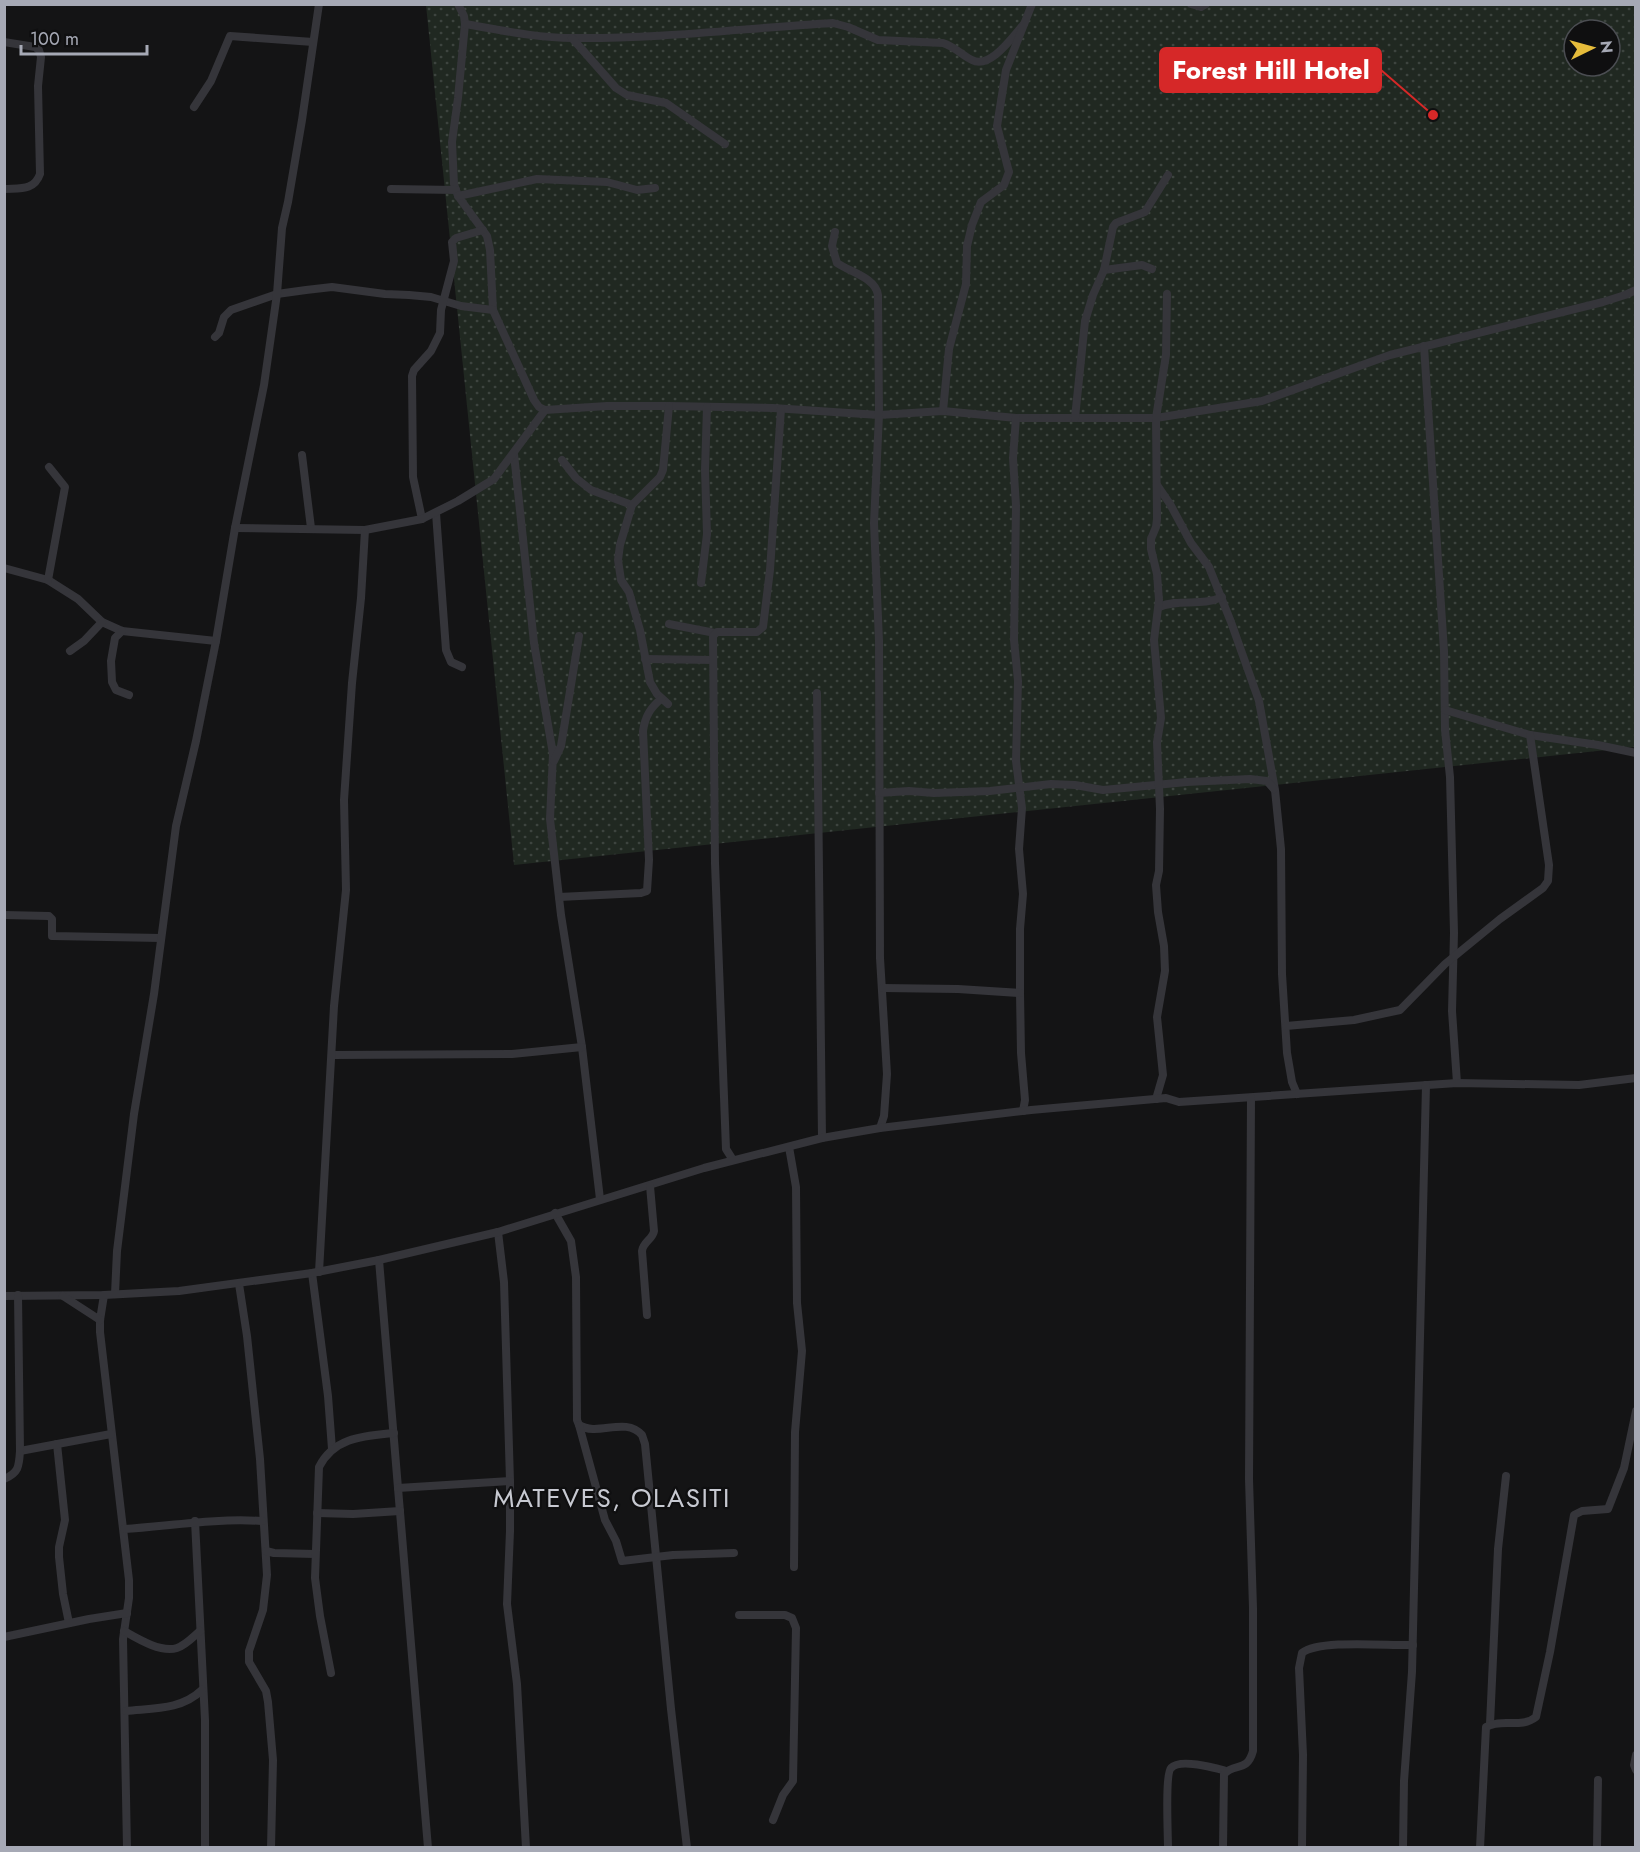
<svg xmlns="http://www.w3.org/2000/svg" width="1640" height="1852" viewBox="0 0 1640 1852" font-family="Jost,sans-serif">
	<style>
		.grass { fill: url(#grass-dots); fill-rule: evenodd }
		.lines { fill: none; stroke-linecap: round; stroke-linejoin: round }
		.minor { stroke: #35353a; stroke-width: 8 }
		.labels { text-anchor: middle; dominant-baseline: central; stroke-width: 4.5; stroke-linejoin: round; paint-order: stroke }
		.neighbourhood-label { font-size: 26px; letter-spacing: 1.5px; fill: #c7c9d1; stroke: #0f0f10 }
		.leader { fill: none; stroke: #d62828; stroke-width: 2 }
		.callout-dot { fill: #d62828; stroke: #0f0f10; stroke-width: 2 }
		.callout { fill: #d62828; stroke: #d62828; stroke-width: 2 }
		.callout-label { font-size: 26px; text-anchor: middle; font-weight: bold; fill: #fff }
	</style>
	<defs>
		<pattern id="grass-dots" width="8" height="8" patternUnits="userSpaceOnUse" patternTransform="scale(1.5)"><rect width="8" height="8" fill="#202821"/><path d="M2 2h.1M6 6h.1" fill="none" stroke="#3d443f" stroke-width="1.8" stroke-linecap="round"/></pattern>
	</defs>
	<rect width="100%" height="100%" fill="#141415"/>
	<path class="grass" d="M426,5H1635V747L514,865ZM1574,30H1610V66H1574Z"/>
	<g class="lines">
		<g class="minor">
			<polyline points="458,4 464,16 465,24 458,98 452,142 454,184 458,196 487,236 490,250 493,310 534,400 539,407 545,410 607,406 669,406 773,408 879,415 943,411 1016,418 1156,418 1262,401 1390,355 1603,302 1625,295 1636,290"/>
			<polyline points="1191,4 1201,7 1206,4"/>
			<path d="M465,24C500,30 537,38 573,38C660,39 746,28 833,23L848,27L878,40L943,43C955,47 962,55 972,60C990,70 1013,36 1024,24"/>
			<polyline points="572,38 616,88 627,95 666,103 725,144"/>
			<path d="M4,42L35,47L39,50L41,57L38,86L40,174C34,191 20,188 4,189"/>
			<polyline points="194,107 211,81 230,36 313,42"/>
			<polyline points="391,189 456,190"/>
			<polyline points="458,196 537,179 607,182 637,190 655,188"/>
			<path d="M835,232L832,246L837,263C850,272 876,278 878,295L879,415L874,523L879,641L880,958L887,1074L884,1116L880,1128"/>
			<polyline points="1104,270 1142,265 1152,269"/>
			<polyline points="215,337 219,333 224,317 231,310 277,294 306,290 332,287 385,294 409,295 431,297 461,306 493,310"/>
			<polyline points="1424,346 1444,651 1445,730 1450,777 1454,933 1452,1011 1457,1083"/>
			<polyline points="943,411 949,349 966,284 967,246 972,225 981,202 1004,185 1009,172 997,126 1006,70 1032,4"/>
			<polyline points="1016,418 1013,458 1016,506 1014,640 1018,681 1016,761 1022,808 1019,849 1023,894 1020,929 1020,993 1021,1053 1025,1100 1023,1111"/>
			<polyline points="1075,418 1085,321 1093,295 1104,270 1113,227 1116,223 1145,212 1168,175"/>
			<polyline points="514,454 534,643 553,754 550,819 561,915 582,1047 600,1199"/>
			<polyline points="302,455 311,528"/>
			<polyline points="562,460 576,478 591,490 632,505"/>
			<polyline points="1157,485 1170,504 1191,543 1209,567 1231,622 1259,701 1275,790 1281,849 1282,974 1287,1053 1292,1082 1297,1094"/>
			<polyline points="436,513 446,650 451,662 462,667"/>
			<polyline points="422,519 413,477 412,376 414,370 431,351 440,333 441,310 454,261 452,242 456,238 483,230"/>
			<polyline points="235,528 365,530 422,519 458,501 494,479 545,410"/>
			<polyline points="4,568 48,580 78,599 102,622 122,631 216,641"/>
			<polyline points="48,580 65,487 49,467"/>
			<polyline points="701,583 707,534 705,470 707,407"/>
			<path d="M1159,607C1179,598 1202,607 1222,597"/>
			<polyline points="669,624 715,633"/>
			<polyline points="122,631 115,638 111,661 112,682 116,690 129,695"/>
			<polyline points="70,651 84,641 102,622"/>
			<polyline points="645,659 713,660"/>
			<polyline points="817,693 822,1138"/>
			<polyline points="668,704 657,694 650,682 640,630 629,592 621,580 618,560 620,545 632,505 660,477 663,470 669,406"/>
			<polyline points="1445,710 1530,735 1598,745 1636,753"/>
			<polyline points="554,761 561,746 579,636"/>
			<polyline points="879,793 909,791 934,793 990,791 1051,784 1075,785 1103,790 1187,782 1250,779 1267,781 1274,789"/>
			<path d="M559,897L641,893L647,891L649,860L643,731C645,717 650,708 661,699"/>
			<polyline points="4,915 49,916 52,919 52,936 161,938"/>
			<polyline points="883,988 958,989 1020,993"/>
			<polyline points="1286,1026 1354,1020 1400,1010 1445,964 1500,919 1543,888 1548,881 1549,865 1530,735"/>
			<polyline points="333,1055 512,1054 582,1047"/>
			<polyline points="1156,1099 1163,1075 1157,1017 1165,971 1164,946 1158,912 1156,885 1159,871 1160,809 1157,742 1161,718 1154,640 1159,600 1157,574 1151,549 1151,539 1156,527 1157,519 1156,418 1166,355 1167,294"/>
			<polyline points="789,1147 796,1187 797,1303 802,1351 795,1432 794,1567"/>
			<polyline points="733,1160 726,1149 715,863 713,636 717,632 757,632 763,627 770,570 781,409"/>
			<path d="M555,1213L571,1241L576,1277L577,1420L579,1425C598,1437 625,1416 642,1435L645,1444L671,1709L687,1848"/>
			<polyline points="498,1232 504,1282 510,1481 510,1531 507,1604 517,1684 526,1848"/>
			<polyline points="379,1260 428,1848"/>
			<polyline points="319,1272 334,1006 346,890 344,800 352,683 361,598 365,530"/>
			<polyline points="312,1273 328,1396 332,1449"/>
			<polyline points="239,1284 247,1336 260,1459 267,1575 263,1610 249,1651 249,1662 266,1691 268,1702 273,1760 271,1848"/>
			<polyline points="115,1294 117,1251 134,1114 154,994 176,826 196,741 216,641 235,528 264,385 277,294 282,228 288,202 302,120 319,4"/>
			<polyline points="104,1295 100,1320 100,1332 129,1580 129,1598 123,1639 127,1848"/>
			<polyline points="4,1296 104,1295 179,1291 312,1273 379,1260 498,1232 704,1168 822,1138 880,1128 1031,1110 1166,1098 1179,1102 1457,1083 1579,1085 1636,1078"/>
			<polyline points="63,1296 100,1320"/>
			<path d="M647,1315L642,1251C643,1242 653,1239 654,1231L650,1186"/>
			<polyline points="579,1425 605,1520 616,1541 622,1561 673,1555 734,1553"/>
			<polyline points="57,1444 65,1520 59,1547 59,1557 63,1594 69,1623"/>
			<polyline points="20,1451 111,1434"/>
			<path d="M4,1479C19,1473 19,1466 20,1451L18,1295"/>
			<polyline points="398,1488 510,1481"/>
			<polyline points="317,1513 353,1514 400,1511"/>
			<polyline points="195,1521 205,1720 205,1848"/>
			<path d="M124,1529C170,1526 215,1518 262,1521"/>
			<polyline points="266,1551 274,1553 315,1554"/>
			<polyline points="739,1615 785,1615 792,1618 796,1628 793,1781 783,1795 773,1820"/>
			<path d="M124,1631C138,1639 161,1653 177,1648C186,1645 193,1637 200,1631"/>
			<polyline points="4,1637 89,1619 127,1613"/>
			<path d="M331,1673L320,1616L315,1578L319,1467C334,1437 364,1436 394,1433"/>
			<path d="M126,1711C154,1708 181,1710 202,1690"/>
			<polyline points="1490,1724 1498,1549 1506,1476"/>
			<polyline points="1636,1755 1634,1765 1636,1770"/>
			<path d="M1168,1848C1168,1835 1165,1774 1171,1768C1180,1758 1215,1768 1226,1771"/>
			<path d="M1223,1848L1224,1774C1235,1762 1247,1773 1253,1751V1608L1249,1479L1251,1098"/>
			<path d="M1302,1848L1303,1755L1299,1668L1302,1653C1320,1639 1388,1646 1413,1645"/>
			<polyline points="1403,1848 1404,1781 1412,1672 1426,1085"/>
			<path d="M1480,1848L1486,1727C1502,1718 1521,1729 1536,1717L1550,1652L1574,1515L1582,1511L1608,1509L1624,1468L1636,1411"/>
			<polyline points="1597,1848 1598,1780"/>
		</g>
	</g>
	<g class="labels">
		<g class="neighbourhood-label">
			<text x="612" y="1498">MATEVES, OLASITI</text>
		</g>
	</g>
	<path class="leader" d="M1433 115L1381 70"/>
	<circle class="callout-dot" cx="1433" cy="115" r="6"/>
	<rect class="callout" x="1160" y="48" width="221" height="44" rx="6"/>
	<g class="callout-label">
		<text x="1271" y="79">Forest Hill Hotel</text>
	</g>
	<rect width="1640" height="1852" fill="none" stroke="#a6a9b5" stroke-width="12"/>
	<g transform="translate(1592 48) rotate(85)"><circle r="28" fill="#0f0f10" stroke="#4b4d52" stroke-width="1.5"/>
	<path d="M0-4.5L10 22L0 15L-10 22Z" fill="#e6bc3b"/>
	<text y="-9" font-size="16" font-weight="bold" text-anchor="middle" fill="#a6a9b5">N</text>
	</g>
	<path d="M21 45v9h126v-9" fill="none" stroke="#a6a9b5" stroke-width="3"/>
	<text x="30" y="45" font-size="18" fill="#a6a9b5" stroke="#0f0f10" stroke-width="4.5" paint-order="stroke">100 m</text>
</svg>
